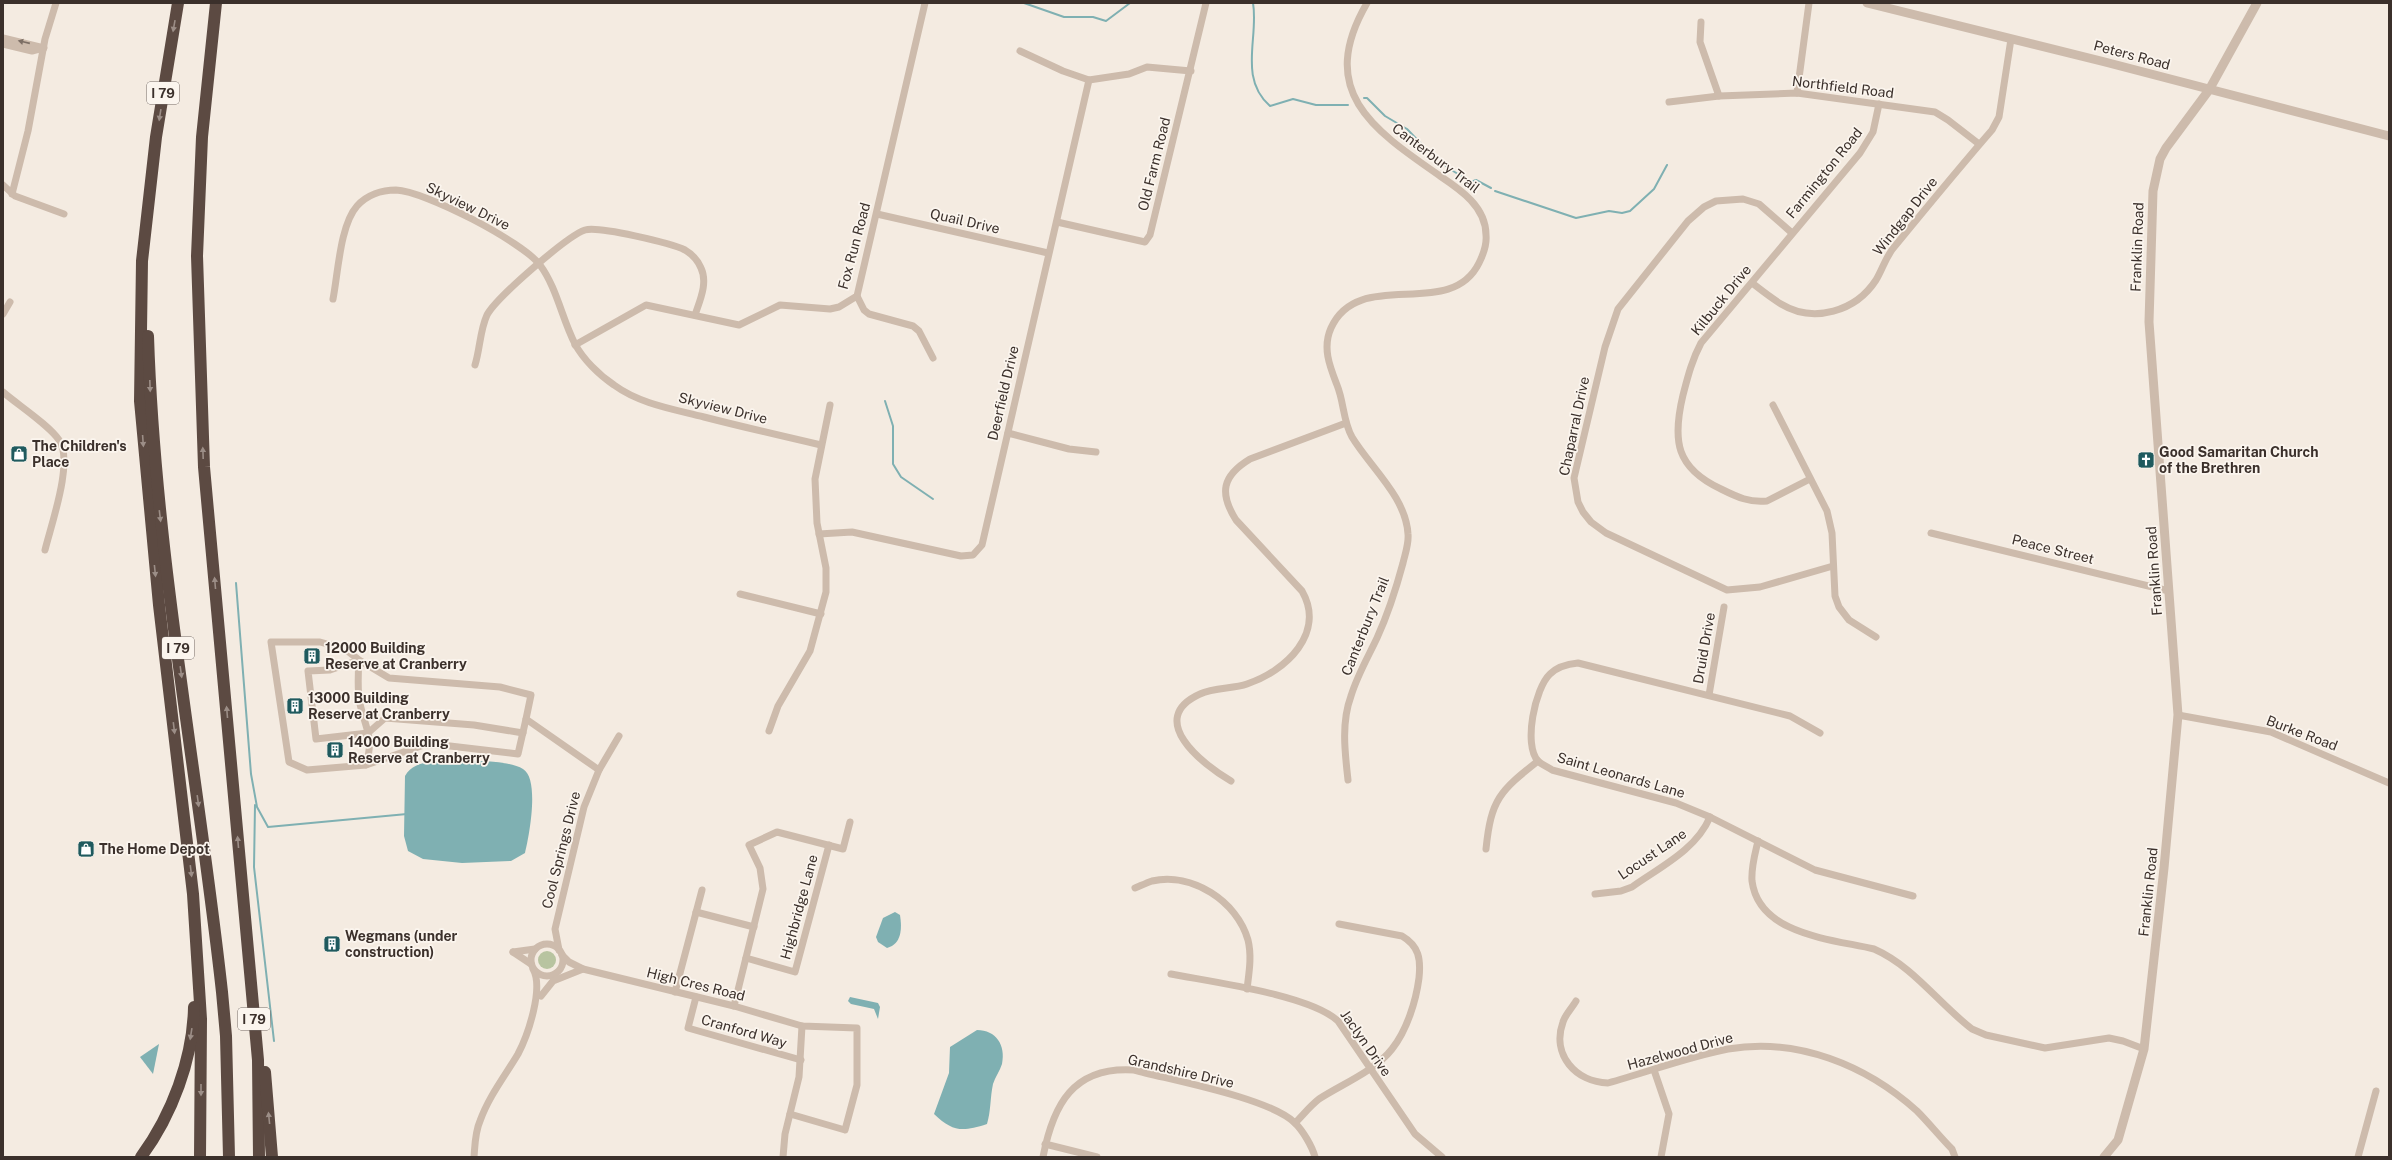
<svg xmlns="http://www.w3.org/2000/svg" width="2392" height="1160" viewBox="0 0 2392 1160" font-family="'Public Sans',sans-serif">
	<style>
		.green { fill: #b8c4a0 }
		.water { fill: #7fb0b2 }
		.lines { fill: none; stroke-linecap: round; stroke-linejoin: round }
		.stream { stroke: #7fb0b2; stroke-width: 2 }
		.minor { stroke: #cdbbac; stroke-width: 7 }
		.tertiary { stroke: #cdbbac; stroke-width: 9 }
		.motorway { stroke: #5c4a42; stroke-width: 12 }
		.oneway { fill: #9c8e87 }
		.oneway2 { fill: #7d6f65 }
		.labels { text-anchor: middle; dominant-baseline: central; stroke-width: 3.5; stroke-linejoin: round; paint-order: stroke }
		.shield { fill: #fbf5ee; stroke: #756b66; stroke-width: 1 }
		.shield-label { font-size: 13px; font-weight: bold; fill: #3b302b }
		.street-label { font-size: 14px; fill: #3b302b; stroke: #fbf5ee }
		.poi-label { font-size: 14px; font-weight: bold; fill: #3b302b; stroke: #fbf5ee; text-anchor: start }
	</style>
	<rect width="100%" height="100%" fill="#f4ebe1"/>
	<circle class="green" cx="547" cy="960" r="9"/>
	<g class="water">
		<path d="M443,761C463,761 507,759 523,769C540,779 529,837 525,853L511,861L462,863L423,859L408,851L404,836L405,776C413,762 429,762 443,761Z"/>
		<path d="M895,912L900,915C902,928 902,944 887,948L878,942L876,937L883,918Z"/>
		<polygon points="850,997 878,1003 880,1007 878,1019 874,1009 851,1004 848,1001"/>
		<path d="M977,1030C996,1030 1006,1045 1002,1064C1000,1071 995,1077 993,1084C990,1098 991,1111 987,1124C962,1132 953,1132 934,1114L949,1073L950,1047Z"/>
		<polygon points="159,1044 153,1074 140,1057"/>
	</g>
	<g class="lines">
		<g class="stream">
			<polyline points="1024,3 1064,17 1093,17 1106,21 1130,3"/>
			<path d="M1253,3C1259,37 1238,78 1270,106L1293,99L1316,105H1348"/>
			<polyline points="1364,98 1367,98 1385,116 1407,129 1427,150"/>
			<polyline points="1434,154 1448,168 1463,177"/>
			<polyline points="1467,180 1471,182 1476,180 1491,188"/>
			<polyline points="1495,191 1576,218 1609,211 1622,213 1630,211 1654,189 1667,165"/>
			<polyline points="885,401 893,426 893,464 901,477 933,499"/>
			<polyline points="236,583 251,774 257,807 268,827 407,814"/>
			<polyline points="255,805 254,867 274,1041"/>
		</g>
		<g class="minor">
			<polyline points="1701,22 1700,42 1719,96"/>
			<polyline points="3,38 44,48"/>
			<polyline points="3,44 32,51 43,48"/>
			<polyline points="1020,51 1063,71 1089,80 1129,74 1147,67 1191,71"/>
			<polyline points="1797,93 1809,3"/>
			<polyline points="1669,102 1719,96 1797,93 1935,112 1948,120 1979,144"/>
			<polyline points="3,185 15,196 64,214"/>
			<polyline points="12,194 28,131 45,39 56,3"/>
			<polyline points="877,214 1048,253"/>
			<polyline points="1057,222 1145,242 1150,235 1206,3"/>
			<polyline points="1792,233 1759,204 1743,199 1716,201 1704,207 1688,221 1618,309 1605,347 1574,478 1578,502 1583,512 1591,522 1606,533 1727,590 1760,587 1833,566"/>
			<path d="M1752,283C1761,290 1771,298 1781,304C1814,324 1856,311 1876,280C1883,268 1886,256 1895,246C1927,207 1959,168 1992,130L1999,117L2011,39"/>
			<polyline points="857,296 864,310 869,314 913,326 919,331 933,358"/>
			<path d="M333,299C338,274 340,225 357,206C367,195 382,190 396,190C425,191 523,242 540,265C557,288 562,319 575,344C583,359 599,375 614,385C640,404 673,409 704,417C743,427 782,436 821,445"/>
			<polyline points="3,314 10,302"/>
			<polyline points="575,345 646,305 739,325 780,305 830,309 839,307 857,296 925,3"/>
			<path d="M475,365C480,349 480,330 487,315C496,298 567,236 585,230C599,226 671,243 685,250C692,254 698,261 701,268C708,283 700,300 695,315"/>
			<path d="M3,392C18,405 49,425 59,440C74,461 51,525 45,550"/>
			<polyline points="1773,405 1827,511 1832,533 1835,596 1839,607 1849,620 1876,637"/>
			<polyline points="1008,433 1069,449 1096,452"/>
			<path d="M1810,479L1767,501C1750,503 1737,497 1721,489C1676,468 1672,441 1683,395C1688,376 1692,360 1701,343L1860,153L1873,132L1879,104"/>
			<polyline points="1931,533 2169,591"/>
			<polyline points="819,534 852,532 961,556 973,555 982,545 1089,80"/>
			<polyline points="740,594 821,614"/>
			<polyline points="1709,695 1724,607"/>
			<polyline points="2178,715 2271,732 2389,783"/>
			<polyline points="769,731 778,706 810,651 826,592 826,568 817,523 815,479 830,405"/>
			<path d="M523,733L474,725L385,718L368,733L316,739L308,671L330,670L359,660C358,675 357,690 360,704C366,730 374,737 366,765L307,770L289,762L271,642H320L345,649L359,660L389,678L500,687L531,695L526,719L599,770"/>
			<path d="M1820,733L1790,716L1578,663C1568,664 1558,666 1550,674C1535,688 1523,745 1538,761C1542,765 1548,767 1552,770L1676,803L1710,817L1815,870L1913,896"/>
			<polyline points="366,765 424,745 450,746 518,754 526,719"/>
			<path d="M1348,780C1345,753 1341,723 1351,696C1357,676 1368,657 1377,638C1388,614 1396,589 1403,563C1405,554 1409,544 1408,534C1406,497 1370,467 1352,437C1343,421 1344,402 1337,385C1330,367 1322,348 1331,328C1359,266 1450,322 1479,263C1483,255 1487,245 1486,235C1486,207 1461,190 1440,176C1372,129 1316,91 1367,3"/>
			<path d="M1231,781C1202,764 1145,719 1200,694C1214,687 1233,689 1247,684C1286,671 1326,633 1302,591L1236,520C1219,493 1222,476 1250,459L1346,423"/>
			<path d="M1758,841C1755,854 1751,867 1752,881C1759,935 1832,939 1874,949C1913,966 1939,1004 1972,1029L1986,1035L2045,1048L2109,1038L2123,1041L2144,1049"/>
			<path d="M1486,849C1491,799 1500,791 1538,761"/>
			<path d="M1135,888C1140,886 1146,883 1152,881C1192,872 1237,901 1248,940C1252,956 1249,973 1247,989"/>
			<path d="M1595,894L1621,891L1632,887C1660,867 1696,850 1710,817"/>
			<polyline points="696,912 754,927"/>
			<circle cx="547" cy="960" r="16"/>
			<polyline points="559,950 555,929 584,807 599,770 619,736"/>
			<polyline points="513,952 535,949"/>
			<polyline points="513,952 531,964"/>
			<polyline points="562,955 569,962 583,969 734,1006 802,1026 857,1028 857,1085 845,1130 790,1114"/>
			<polyline points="746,958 795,972 829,845"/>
			<path d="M1171,974C1212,982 1310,995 1338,1021L1415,1134L1442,1157"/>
			<polyline points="675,992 702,890"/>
			<polyline points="541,996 553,981 583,969"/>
			<polyline points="696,997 688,1028 801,1060"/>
			<path d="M1576,1001C1572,1008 1565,1015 1563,1022C1551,1055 1576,1082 1608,1083C1648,1072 1687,1057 1728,1049C1797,1037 1866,1065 1917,1111C1929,1123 1940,1137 1952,1149L1955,1157"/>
			<polyline points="734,1006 763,889 760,868 749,845 777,832 843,849 850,822"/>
			<polyline points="1654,1070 1669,1114 1661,1157"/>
			<path d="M1295,1123C1303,1115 1310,1106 1319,1099C1342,1084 1375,1071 1392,1049C1407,1030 1416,1001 1419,978C1421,959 1419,946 1402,936L1339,924"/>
			<polyline points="1045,1144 1097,1157"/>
			<path d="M474,1157C475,1145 475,1132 480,1121C489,1096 505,1076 518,1054C528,1035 544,988 533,969"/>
			<polyline points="783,1157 785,1134 799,1077 802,1026"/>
			<path d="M1043,1157C1053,1105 1073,1066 1134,1070C1171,1080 1270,1098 1295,1123C1303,1131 1312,1146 1315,1157"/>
			<polyline points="2358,1157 2376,1091"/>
		</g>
		<g class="tertiary">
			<polyline points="1867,3 2105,62 2389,136"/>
			<polyline points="2104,1157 2118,1140 2144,1049 2164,868 2178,715 2149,322 2153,191 2160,159 2166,148 2209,90 2257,3"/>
		</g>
		<g class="motorway">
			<polyline points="178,3 156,137 142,261 140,401 159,605 193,894 201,1019 200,1157"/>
			<polyline points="216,3 202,137 197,256 204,467 258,1060 259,1157"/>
			<path d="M148,336C155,556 198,773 222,992L226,1036L229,1157"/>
			<polyline points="265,1072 272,1157"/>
			<path d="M141,1157C172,1115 193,1059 194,1007"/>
		</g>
	</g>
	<defs><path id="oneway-solid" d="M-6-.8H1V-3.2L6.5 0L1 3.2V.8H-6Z"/></defs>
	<g class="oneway">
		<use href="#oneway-solid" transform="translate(174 26) rotate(100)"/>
		<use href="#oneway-solid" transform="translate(160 115) rotate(99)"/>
		<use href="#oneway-solid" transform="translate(150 386) rotate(88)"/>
		<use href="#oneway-solid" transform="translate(143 441) rotate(86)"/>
		<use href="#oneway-solid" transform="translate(203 453) rotate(-92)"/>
		<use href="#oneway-solid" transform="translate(160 516) rotate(83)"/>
		<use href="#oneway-solid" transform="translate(155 571) rotate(84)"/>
		<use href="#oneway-solid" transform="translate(215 583) rotate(-95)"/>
		<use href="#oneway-solid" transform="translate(181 672) rotate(82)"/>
		<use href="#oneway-solid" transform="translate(227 712) rotate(-95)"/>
		<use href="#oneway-solid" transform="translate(174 728) rotate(83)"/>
		<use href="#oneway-solid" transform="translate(198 801) rotate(82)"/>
		<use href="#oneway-solid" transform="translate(238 842) rotate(-95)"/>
		<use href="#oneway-solid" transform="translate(191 871) rotate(83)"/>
		<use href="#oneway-solid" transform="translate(191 1034) rotate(99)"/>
		<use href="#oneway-solid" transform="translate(201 1090) rotate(90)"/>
		<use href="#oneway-solid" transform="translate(269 1118) rotate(-96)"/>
	</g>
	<use class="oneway2" href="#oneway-solid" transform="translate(24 42) rotate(-167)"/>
	<defs>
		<g id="shop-square" transform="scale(0.9)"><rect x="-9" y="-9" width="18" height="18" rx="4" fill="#1f5a5e" stroke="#fbf5ee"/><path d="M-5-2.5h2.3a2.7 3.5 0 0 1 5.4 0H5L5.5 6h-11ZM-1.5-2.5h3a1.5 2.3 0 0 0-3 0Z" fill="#fff"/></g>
		<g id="church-square" transform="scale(0.9)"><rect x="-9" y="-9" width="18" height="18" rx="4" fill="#1f5a5e" stroke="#fbf5ee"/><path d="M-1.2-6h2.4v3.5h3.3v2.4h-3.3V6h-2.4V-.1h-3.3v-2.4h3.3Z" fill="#fff"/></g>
		<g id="building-square" transform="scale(0.9)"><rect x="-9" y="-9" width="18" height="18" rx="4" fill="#1f5a5e" stroke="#fbf5ee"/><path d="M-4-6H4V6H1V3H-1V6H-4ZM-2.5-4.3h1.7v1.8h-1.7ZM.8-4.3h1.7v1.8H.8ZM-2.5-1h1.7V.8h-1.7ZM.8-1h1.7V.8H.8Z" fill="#fff"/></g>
	</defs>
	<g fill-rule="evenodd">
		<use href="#shop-square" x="19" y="454"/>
		<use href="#church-square" x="2146" y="460"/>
		<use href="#building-square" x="312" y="656"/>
		<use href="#building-square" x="295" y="706"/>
		<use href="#building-square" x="335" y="750"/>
		<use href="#shop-square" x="86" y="849"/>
		<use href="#building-square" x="332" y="944"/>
	</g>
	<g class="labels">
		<g class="shield">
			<rect x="147" y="82" width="32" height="22" rx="3"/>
			<rect x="162" y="637" width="32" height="22" rx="3"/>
			<rect x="238" y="1008" width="32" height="22" rx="3"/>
		</g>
		<g class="shield-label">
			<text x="163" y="93">I 79</text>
			<text x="178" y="648">I 79</text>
			<text x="254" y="1019">I 79</text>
		</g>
		<g class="street-label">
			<text transform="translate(2132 55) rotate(15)">Peters Road</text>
			<text transform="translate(1843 87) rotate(7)">Northfield Road</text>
			<text transform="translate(1436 158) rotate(37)">Canterbury Trail</text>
			<text transform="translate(1154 164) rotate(-76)">Old Farm Road</text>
			<text transform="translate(1824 173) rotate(-51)">Farmington Road</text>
			<text transform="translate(468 206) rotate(26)">Skyview Drive</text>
			<text transform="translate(1905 216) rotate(-52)">Windgap Drive</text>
			<text transform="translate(965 221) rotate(13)">Quail Drive</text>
			<text transform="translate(854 246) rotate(-75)">Fox Run Road</text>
			<text transform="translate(2137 247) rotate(-88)">Franklin Road</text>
			<text transform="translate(1721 300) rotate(-51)">Kilbuck Drive</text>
			<text transform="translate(1003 393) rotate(-77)">Deerfield Drive</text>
			<text transform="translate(723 408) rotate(14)">Skyview Drive</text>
			<text transform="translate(1574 426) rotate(-78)">Chaparral Drive</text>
			<text transform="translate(2053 549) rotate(14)">Peace Street</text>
			<text transform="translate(2154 571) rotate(-94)">Franklin Road</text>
			<text transform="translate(1365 626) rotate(-68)">Canterbury Trail</text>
			<text transform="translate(1704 648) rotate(-80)">Druid Drive</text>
			<text transform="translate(2302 733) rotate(21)">Burke Road</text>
			<text transform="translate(1621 775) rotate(16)">Saint Leonards Lane</text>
			<text transform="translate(561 850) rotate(-76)">Cool Springs Drive</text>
			<text transform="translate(1652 854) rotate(-34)">Locust Lane</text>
			<text transform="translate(2148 892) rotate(-84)">Franklin Road</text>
			<text transform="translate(799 907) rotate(-75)">Highbridge Lane</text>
			<text transform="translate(696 984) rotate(14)">High Cres Road</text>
			<text transform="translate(744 1031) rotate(16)">Cranford Way</text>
			<text transform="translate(1366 1043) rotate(55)">Jaclyn Drive</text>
			<text transform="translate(1680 1051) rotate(-15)">Hazelwood Drive</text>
			<text transform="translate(1181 1071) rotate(13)">Grandshire Drive</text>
		</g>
		<g class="poi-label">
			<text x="32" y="446">The Children's<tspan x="32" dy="16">Place</tspan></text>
			<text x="2159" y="452">Good Samaritan Church<tspan x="2159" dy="16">of the Brethren</tspan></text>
			<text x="325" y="648">12000 Building<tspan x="325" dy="16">Reserve at Cranberry</tspan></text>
			<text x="308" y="698">13000 Building<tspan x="308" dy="16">Reserve at Cranberry</tspan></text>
			<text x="348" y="742">14000 Building<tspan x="348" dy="16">Reserve at Cranberry</tspan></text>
			<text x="99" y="849">The Home Depot</text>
			<text x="345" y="936">Wegmans (under<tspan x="345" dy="16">construction)</tspan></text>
		</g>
	</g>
	<rect width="2392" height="1160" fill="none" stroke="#3b302b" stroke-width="8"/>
</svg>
